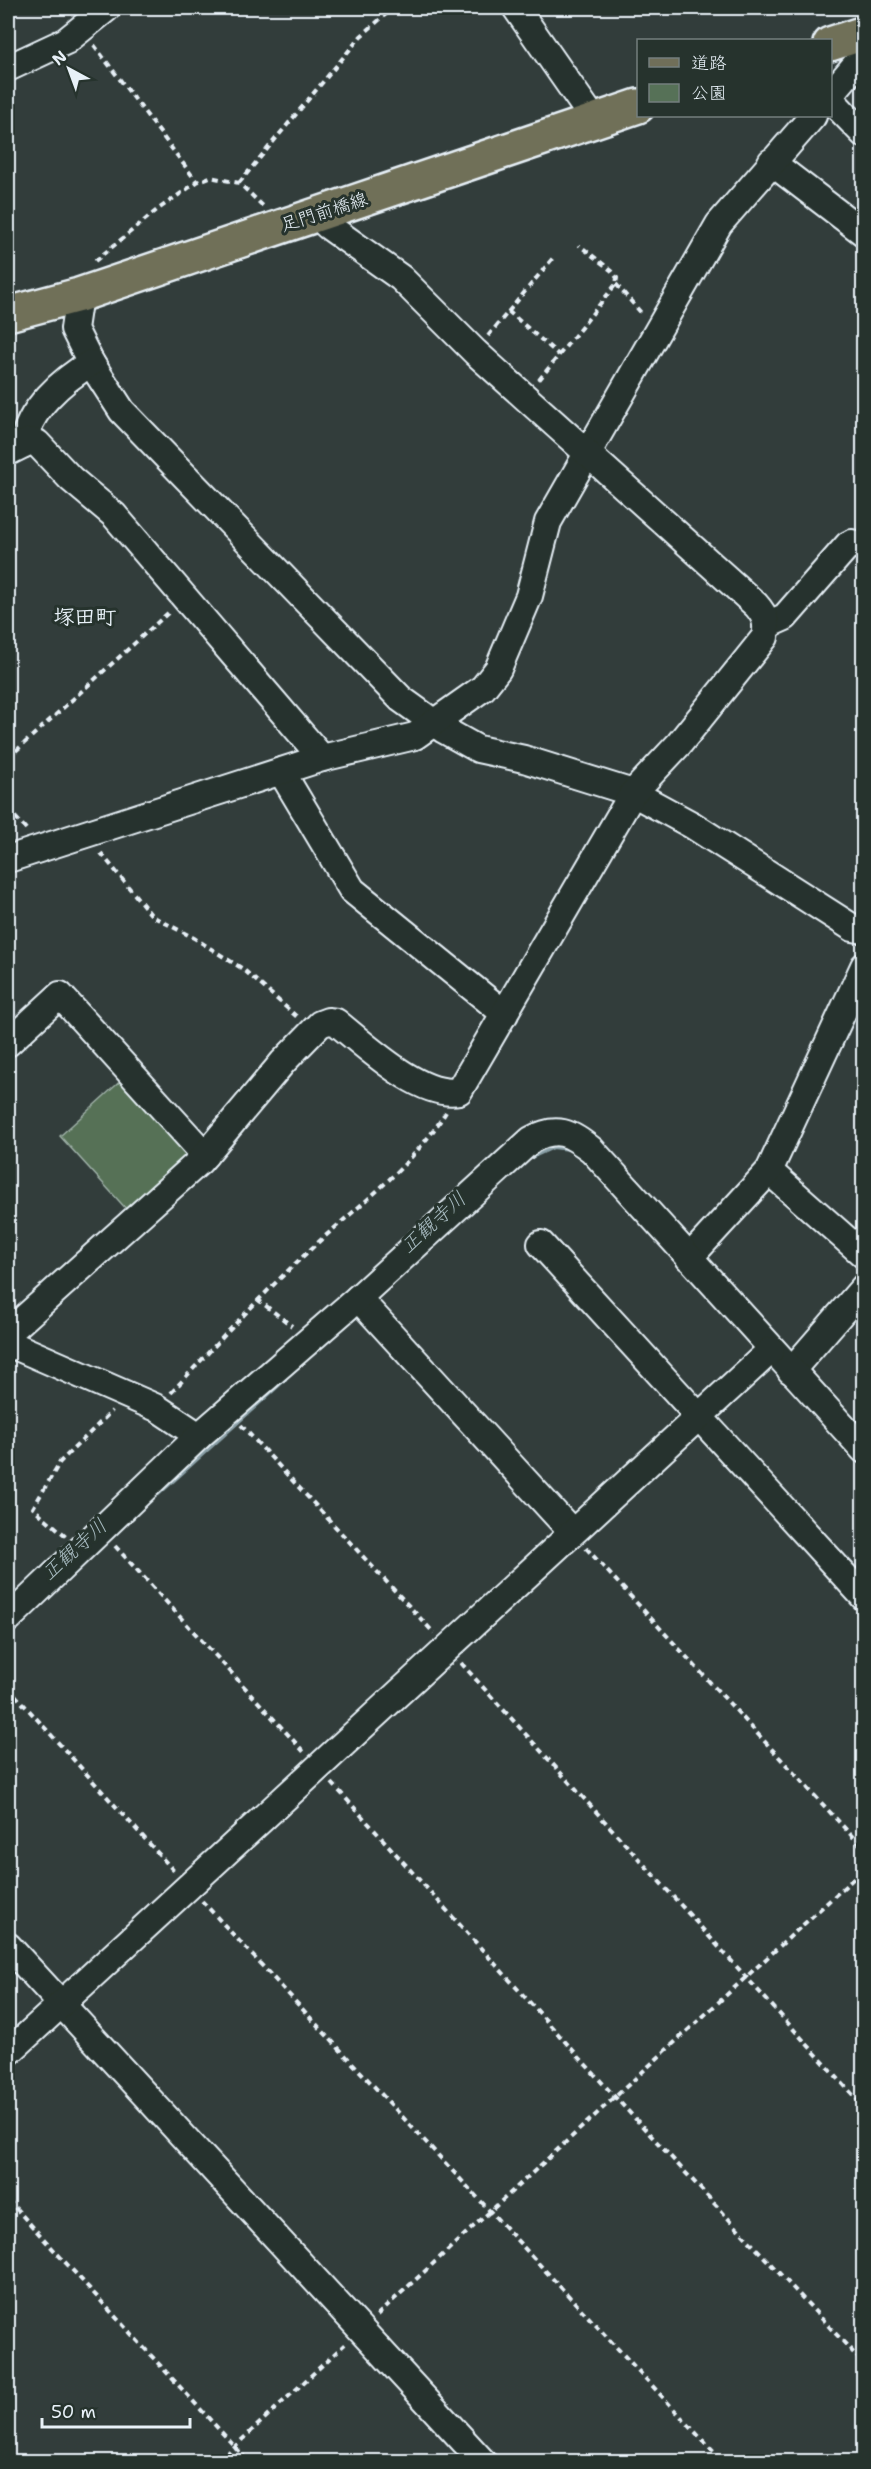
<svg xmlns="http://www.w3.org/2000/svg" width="871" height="2469" viewBox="0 0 871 2469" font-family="'Shantell Sans','Klee One',sans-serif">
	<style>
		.green { fill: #567157; stroke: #9fb1a8; stroke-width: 1.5 }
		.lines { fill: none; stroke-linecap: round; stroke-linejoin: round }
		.stream { stroke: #899fa6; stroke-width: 6 }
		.minor-casing { stroke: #e8f1f8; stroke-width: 30 }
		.major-casing { stroke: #e8f1f8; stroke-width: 38 }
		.path { stroke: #e8f1f8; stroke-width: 4; stroke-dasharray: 6 4.5; stroke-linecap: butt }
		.minor { stroke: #26332d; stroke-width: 26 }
		.major { stroke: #706f59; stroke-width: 33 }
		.labels { text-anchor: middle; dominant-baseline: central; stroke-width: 6; stroke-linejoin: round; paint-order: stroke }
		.street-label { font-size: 18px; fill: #e8f1f8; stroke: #26332d }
		.water-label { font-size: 20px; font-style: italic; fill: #a8bbc1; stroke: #26332d }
		.quarter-label { font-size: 21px; font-weight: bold; fill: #e8f1f8; stroke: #26332d }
	</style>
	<rect width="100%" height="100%" fill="#323d3b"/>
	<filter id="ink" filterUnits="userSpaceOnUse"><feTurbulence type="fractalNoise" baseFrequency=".0167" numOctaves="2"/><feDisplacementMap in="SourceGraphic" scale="12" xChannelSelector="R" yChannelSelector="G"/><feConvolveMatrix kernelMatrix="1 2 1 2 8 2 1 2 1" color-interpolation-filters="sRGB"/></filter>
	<g filter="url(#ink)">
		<polygon class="green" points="125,1077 191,1157 129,1212 60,1136"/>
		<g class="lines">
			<g class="stream">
				<polyline points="529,1157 553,1146 570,1148"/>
				<polyline points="158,1493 284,1379"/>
			</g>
			<g class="minor-casing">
				<g id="minor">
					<polyline points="516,8 594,120"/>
					<polyline points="8,68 66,41 107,8"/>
					<polyline points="830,95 864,55"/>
					<polyline points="830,99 864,134"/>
					<polyline points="771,162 864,233"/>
					<polyline points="79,295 74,329 91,363 122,411 401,699 444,730 478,749 524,759 633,793 692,825 853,928 864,930"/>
					<path d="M24,444C27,410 64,379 91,363"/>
					<polyline points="8,452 30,441 37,443 71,479 114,515 322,758"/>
					<polyline points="767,625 785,617 848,545 852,543 864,547"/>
					<polyline points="281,771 352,890 505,1014"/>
					<polyline points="8,859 322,758 415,736 483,688 498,669 529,596 548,522 719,224 813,116"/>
					<polyline points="8,1043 60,995 205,1155"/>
					<polyline points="769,1171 864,1255"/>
					<polyline points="541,1244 864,1597"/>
					<polyline points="689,1258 769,1171 864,966"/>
					<polyline points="358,1298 572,1532"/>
					<path d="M8,1333L200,1161L283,1062L320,1024L328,1021L336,1022C365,1045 421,1099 459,1091L633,793L679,744L765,637C768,623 765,615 756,605L475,352L401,278L328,226L317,215"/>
					<polyline points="8,1343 157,1408 199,1436"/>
					<polyline points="791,1371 864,1287"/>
					<path d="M8,1619L199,1436L358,1298L531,1140C557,1125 570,1133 592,1150L864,1450"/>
					<polyline points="8,1946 483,2462"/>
					<polyline points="8,2053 771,1350"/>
				</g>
			</g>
			<g class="major-casing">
				<g id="major">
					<polyline points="830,44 864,33"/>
					<polyline points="8,314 79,295 638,106"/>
				</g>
			</g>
			<g class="path">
				<polyline points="8,35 14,43"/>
				<polyline points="94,45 197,182"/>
				<polyline points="239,183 361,36 393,8"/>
				<polyline points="95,261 157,210 197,182 210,177 239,183 263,206"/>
				<polyline points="616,284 643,315"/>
				<polyline points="508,311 559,355"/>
				<polyline points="488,336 553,258"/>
				<polyline points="539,380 616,284 617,278 612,271 579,245"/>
				<polyline points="8,758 169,612"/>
				<polyline points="8,809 27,830"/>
				<polyline points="101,853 152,916 194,938 243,969 297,1017"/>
				<polyline points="257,1299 292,1326"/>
				<path d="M171,1393C217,1343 262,1294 312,1248C359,1205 412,1167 446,1112"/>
				<polyline points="241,1425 434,1633"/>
				<polyline points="66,1536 33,1508 60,1462 112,1411"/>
				<polyline points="115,1546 305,1753"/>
				<polyline points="586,1548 864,1849"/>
				<polyline points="461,1663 864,2107"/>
				<polyline points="8,1687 174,1871"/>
				<polyline points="332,1783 615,2097 864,2364"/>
				<polyline points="202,1901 723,2462"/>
				<polyline points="8,2200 249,2462"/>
				<polyline points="377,2315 864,1869"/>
				<polyline points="8,2453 15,2462"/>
				<polyline points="218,2462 345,2344"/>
			</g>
			<use href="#minor" class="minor"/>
			<use href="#major" class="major"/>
		</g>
	</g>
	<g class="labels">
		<g class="street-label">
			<text transform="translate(324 212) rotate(-18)">足門前橋線</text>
		</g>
		<g class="water-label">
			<text transform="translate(433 1222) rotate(-42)">正観寺川</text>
			<text transform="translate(74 1549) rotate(-42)">正観寺川</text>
		</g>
		<g class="quarter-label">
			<text x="85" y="617">塚田町</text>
		</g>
	</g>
	<rect width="871" height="2469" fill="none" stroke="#26332d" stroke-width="30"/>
	<rect x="15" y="15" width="841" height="2439" fill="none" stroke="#e8f1f8" stroke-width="2" filter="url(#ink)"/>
	<rect x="637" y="39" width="195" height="78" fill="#26332d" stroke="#747f7e" stroke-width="1.5"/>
	<rect x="649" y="58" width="30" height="9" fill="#706f59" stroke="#747f7e" stroke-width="1.5"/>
	<text x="691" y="69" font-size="18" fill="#e8f1f8">道路</text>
	<rect x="649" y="84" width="30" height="18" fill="#567157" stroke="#747f7e" stroke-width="1.5"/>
	<text x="691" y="99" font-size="18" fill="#e8f1f8">公園</text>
	<g transform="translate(69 69) rotate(319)" stroke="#26332d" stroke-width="4.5" paint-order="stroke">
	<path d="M0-4.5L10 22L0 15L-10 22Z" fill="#e8f1f8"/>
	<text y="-9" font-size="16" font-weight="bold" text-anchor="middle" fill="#e8f1f8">N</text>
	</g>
	<path d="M42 2418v9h148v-9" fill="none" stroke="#e8f1f8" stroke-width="3"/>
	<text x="51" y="2418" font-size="18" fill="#e8f1f8" stroke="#26332d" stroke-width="4.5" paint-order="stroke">50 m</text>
</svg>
